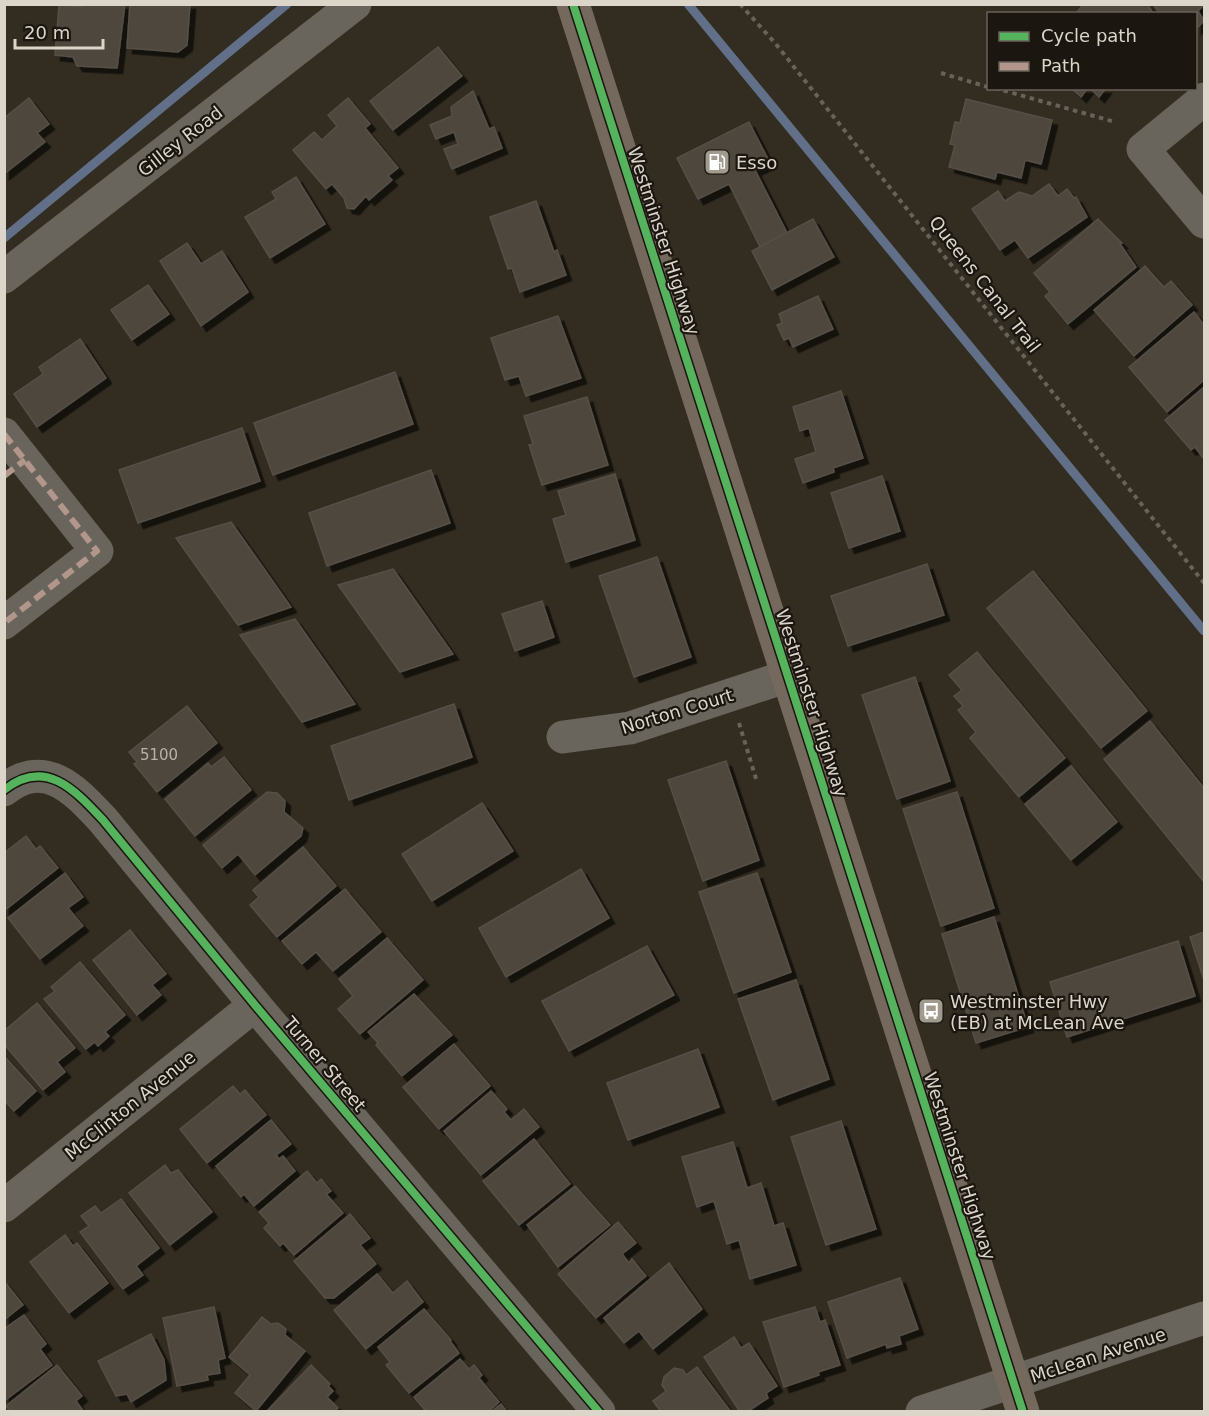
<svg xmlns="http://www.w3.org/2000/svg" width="1209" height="1416" viewBox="0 0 1209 1416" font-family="'DejaVu Sans',sans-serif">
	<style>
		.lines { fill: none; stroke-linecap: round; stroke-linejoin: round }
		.stream { stroke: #617088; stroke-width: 9 }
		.building { fill: #4e473e; stroke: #554f47; stroke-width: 1.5; filter: url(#shadow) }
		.path { stroke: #67625a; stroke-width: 4; stroke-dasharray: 4.5 4.5; stroke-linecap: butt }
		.minor { stroke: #69655d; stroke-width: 33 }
		.major { stroke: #74695c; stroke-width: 33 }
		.quiet { stroke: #b2968c; stroke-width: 6; stroke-dasharray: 12 6; stroke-linecap: butt }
		.cycleway-casing { stroke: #1b160f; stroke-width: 11 }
		.cycleway { stroke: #56b35d; stroke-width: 8 }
		.labels { text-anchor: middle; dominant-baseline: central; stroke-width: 4.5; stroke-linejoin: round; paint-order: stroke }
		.number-label { font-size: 15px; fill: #b8b2a7 }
		.street-label { font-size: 18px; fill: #dbd5ca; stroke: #1b160f }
		.poi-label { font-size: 18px; fill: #dbd5ca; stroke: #1b160f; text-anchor: start }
	</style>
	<defs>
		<filter id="shadow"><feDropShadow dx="5.5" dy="5.5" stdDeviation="0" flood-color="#0009"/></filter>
	</defs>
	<rect width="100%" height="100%" fill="#322c21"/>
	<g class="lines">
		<g class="stream">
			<polyline points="688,4 1204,631"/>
			<polyline points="4,238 287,4"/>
		</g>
	</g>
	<g class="building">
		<polygon points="82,4 125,4 117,68 77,66 73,57 55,55 59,5 81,7"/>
		<polygon points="130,4 190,4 187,45 178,52 127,48"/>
		<polygon points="1084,4 1147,4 1154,14 1075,14"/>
		<polygon points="1153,4 1204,4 1198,11 1204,21 1196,29 1196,14 1160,14"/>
		<polygon points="438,47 462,76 393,130 370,101"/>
		<polygon points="1071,88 1088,88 1081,97"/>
		<polygon points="1090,88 1106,88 1099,97"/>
		<polygon points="473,91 489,129 494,127 502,148 452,169 444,149 458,144 454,132 436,139 430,125 452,116 451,107"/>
		<polygon points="29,98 49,124 37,133 45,142 4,174 4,118"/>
		<polygon points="348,98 370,124 365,128 398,168 388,176 392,180 369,200 366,196 354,209 347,208 344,198 332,184 326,189 293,150 314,132 322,140 337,126 328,115"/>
		<polygon points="966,99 1052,120 1041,164 1025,160 1021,178 997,172 995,179 949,167 955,145 950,144 955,122 960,123"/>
		<polygon points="749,122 770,163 755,170 787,233 760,247 729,184 698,199 677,158"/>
		<polygon points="296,177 325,224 270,258 245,217 276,199 272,192"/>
		<polygon points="1049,184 1058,196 1067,189 1074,198 1076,197 1087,217 1028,258 1015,240 1000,250 972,209 998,191 1005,201 1019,192 1032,196"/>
		<polygon points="536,201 554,252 557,250 566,275 520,292 512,268 508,269 490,217"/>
		<polygon points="813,219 834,257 772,290 752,251"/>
		<polygon points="1098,219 1122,243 1120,244 1136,267 1068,324 1045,296 1050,292 1034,273"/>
		<polygon points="187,243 201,264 222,251 248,292 201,326 160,261"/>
		<polygon points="1145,266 1164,287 1171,281 1192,305 1134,356 1094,310"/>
		<polygon points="148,285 169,314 132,340 111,310"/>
		<polygon points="818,296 833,329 793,347 789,338 784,340 777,325 782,323 779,314"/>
		<polygon points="1194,312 1204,325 1204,380 1167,412 1129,367"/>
		<polygon points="558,316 581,378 526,396 519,376 505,380 491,338"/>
		<polygon points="80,339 106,378 37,427 14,394 43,374 39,367"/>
		<polygon points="395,372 413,424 273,475 254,423"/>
		<polygon points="1204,387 1204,459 1195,447 1191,450 1165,420"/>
		<polygon points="841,391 863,458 833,468 834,472 803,483 795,459 816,452 809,428 800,431 793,407"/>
		<polygon points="587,397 608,465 542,485 529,445 533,444 524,416"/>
		<polygon points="242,428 260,481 138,523 119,470"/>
		<polygon points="431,470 450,523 327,566 309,513"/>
		<polygon points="615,474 635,540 566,562 553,519 566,515 558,491"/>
		<polygon points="882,476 900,531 849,548 831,493"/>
		<polygon points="231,522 291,607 238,625 176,538"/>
		<polygon points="657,557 691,657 634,677 599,576"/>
		<polygon points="927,564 944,615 848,646 831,596"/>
		<polygon points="393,569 453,654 400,672 338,585"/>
		<polygon points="1033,571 1147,711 1101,748 987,608"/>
		<polygon points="542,601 554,637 515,651 502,614"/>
		<polygon points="295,619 355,704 302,722 240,635"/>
		<polygon points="977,652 1065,758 1019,797 970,738 976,732 958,710 963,706 954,696 962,690 949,675"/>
		<polygon points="915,677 950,781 897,799 862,695"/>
		<polygon points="454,704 472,757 349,800 331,746"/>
		<polygon points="187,706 217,743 157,792 134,764 137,762 129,752"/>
		<polygon points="1150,721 1204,788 1204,882 1104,759"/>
		<polygon points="224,757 251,790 195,836 165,799 208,763 211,767"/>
		<polygon points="726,761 759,860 703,881 668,780"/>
		<polygon points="1071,766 1117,822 1071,860 1025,804"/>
		<polygon points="267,792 277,793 285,801 284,812 303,828 301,836 255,875 238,854 222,868 203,845"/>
		<polygon points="957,792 994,908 941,926 903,809"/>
		<polygon points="482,803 513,851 432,901 402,854"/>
		<polygon points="26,836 36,849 40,846 58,868 4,911 4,853"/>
		<polygon points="303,847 336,886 277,937 250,905 259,897 253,890"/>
		<polygon points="581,869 609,918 506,977 479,928"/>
		<polygon points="65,873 83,897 68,908 83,926 40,959 8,918"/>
		<polygon points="757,873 791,972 734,993 699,892"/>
		<polygon points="345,889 381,932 333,971 316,952 302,964 282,941"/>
		<polygon points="994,917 1028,1027 976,1043 942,934"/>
		<polygon points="130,930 166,974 152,985 161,995 137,1015 93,960"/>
		<polygon points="1204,932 1204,980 1190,937"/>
		<polygon points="387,938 423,980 360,1034 338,1009 353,996 339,979"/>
		<polygon points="1178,941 1195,996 1067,1037 1050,982"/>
		<polygon points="647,946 674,995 569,1051 542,1001"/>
		<polygon points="80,962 125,1015 105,1032 109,1036 98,1046 95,1042 86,1049 44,999 55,991 51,987"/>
		<polygon points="796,980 829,1079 773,1100 738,999"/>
		<polygon points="414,994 452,1035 402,1076 376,1045 378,1043 368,1032"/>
		<polygon points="37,1003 75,1048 57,1062 65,1072 43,1090 4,1044 4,1031"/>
		<polygon points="454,1044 490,1086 439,1129 403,1087"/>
		<polygon points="698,1049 719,1107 628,1140 607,1083"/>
		<polygon points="4,1056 36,1091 14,1111 4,1100"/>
		<polygon points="233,1086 240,1094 245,1090 266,1115 207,1163 180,1129"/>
		<polygon points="491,1091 507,1109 504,1112 511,1120 524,1109 539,1127 481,1175 444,1131"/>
		<polygon points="271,1120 291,1144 276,1155 279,1159 283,1156 295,1171 254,1206 244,1194 241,1197 216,1166"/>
		<polygon points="841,1121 876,1229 826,1245 791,1137"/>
		<polygon points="534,1139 570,1184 519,1225 483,1181"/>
		<polygon points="733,1142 747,1188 761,1183 774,1226 783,1223 796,1265 750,1279 739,1240 727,1244 714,1201 697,1207 682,1157"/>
		<polygon points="165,1165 171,1173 178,1170 212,1212 170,1245 129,1193"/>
		<polygon points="307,1171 317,1183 321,1179 331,1191 326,1194 343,1213 294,1255 283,1243 280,1246 264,1228 269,1223 259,1212"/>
		<polygon points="575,1186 610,1225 558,1267 527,1225"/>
		<polygon points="121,1199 159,1248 136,1266 143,1275 123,1289 80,1232 89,1226 81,1216 95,1206 101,1213"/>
		<polygon points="350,1214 370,1238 360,1245 376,1264 334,1298 325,1298 294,1261"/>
		<polygon points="618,1222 636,1243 622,1254 629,1263 632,1259 646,1276 596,1318 558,1274"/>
		<polygon points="65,1235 73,1246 77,1243 108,1283 69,1313 30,1262"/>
		<polygon points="669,1263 702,1309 653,1349 639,1331 624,1343 604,1318"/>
		<polygon points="377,1274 393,1293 407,1281 423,1302 366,1349 334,1310"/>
		<polygon points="900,1278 918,1329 899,1336 901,1344 887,1348 886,1344 847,1358 828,1302"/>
		<polygon points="4,1281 23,1305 4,1320"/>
		<polygon points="214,1307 225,1358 218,1360 220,1373 207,1375 208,1380 177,1386 163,1318"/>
		<polygon points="815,1307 820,1322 825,1320 840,1365 818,1372 819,1375 784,1387 763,1322"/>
		<polygon points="424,1309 451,1340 450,1341 459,1353 409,1393 386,1365 390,1362 378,1347"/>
		<polygon points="24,1315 46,1344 40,1349 52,1365 4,1401 4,1329"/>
		<polygon points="262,1317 271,1324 278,1323 286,1329 285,1335 305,1351 256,1411 235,1393 250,1375 229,1357"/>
		<polygon points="151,1334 164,1360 166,1380 131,1402 127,1394 116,1396 98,1361"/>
		<polygon points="734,1337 741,1348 749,1343 777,1386 766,1393 768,1398 747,1412 740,1412 704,1357"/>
		<polygon points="460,1359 469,1369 474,1365 482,1375 479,1378 499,1402 488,1412 423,1412 425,1410 414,1397"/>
		<polygon points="57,1365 82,1396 76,1401 84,1412 10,1412 6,1406"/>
		<polygon points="311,1365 330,1384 328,1386 333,1391 327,1397 338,1408 334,1412 266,1412"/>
		<polygon points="697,1367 731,1412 661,1412 653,1401 666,1391 662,1385 664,1377 674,1368 683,1370 686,1375"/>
		<polygon points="501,1404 507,1412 491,1412"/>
	</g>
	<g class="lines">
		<g class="path">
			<polyline points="740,4 775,43 1204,583"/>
			<polyline points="941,73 988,87"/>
			<polyline points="995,88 1115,122"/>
			<polyline points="739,723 757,782"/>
		</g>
		<g class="minor">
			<polyline points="1204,99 1143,149 1204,222"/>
			<polyline points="4,277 355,4"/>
			<polyline points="4,434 97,551 4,623"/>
			<polyline points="563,737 630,728 788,676"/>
			<path d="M4,790C45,757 75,790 103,820L255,1005L599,1412"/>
			<polyline points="4,1206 255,1005"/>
			<polyline points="922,1412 1204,1318"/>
		</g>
		<polyline class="major" points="573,4 1023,1412"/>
		<g class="quiet">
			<polyline points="4,434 97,551 4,623"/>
			<polyline points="4,476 25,460"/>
		</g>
		<g class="cycleway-casing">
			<g id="cycleway">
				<polyline points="573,4 1023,1412"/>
				<path d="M4,790C45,757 75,790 103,820L255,1005L599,1412"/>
			</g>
		</g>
		<use href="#cycleway" class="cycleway"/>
	</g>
	<defs>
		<g id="fuel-square" transform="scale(1.35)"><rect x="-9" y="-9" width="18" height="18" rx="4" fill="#a09a8f" stroke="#1b160f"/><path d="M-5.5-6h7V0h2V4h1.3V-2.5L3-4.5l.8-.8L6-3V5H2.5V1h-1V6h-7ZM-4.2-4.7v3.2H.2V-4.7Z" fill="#fff"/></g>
		<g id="bus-square" transform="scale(1.35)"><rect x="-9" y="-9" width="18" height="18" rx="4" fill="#a09a8f" stroke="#1b160f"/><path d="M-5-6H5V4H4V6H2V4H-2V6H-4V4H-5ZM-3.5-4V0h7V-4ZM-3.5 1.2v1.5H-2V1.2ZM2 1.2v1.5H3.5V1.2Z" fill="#fff"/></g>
	</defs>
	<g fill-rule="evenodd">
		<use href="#fuel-square" x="717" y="162"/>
		<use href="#bus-square" x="931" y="1011"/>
	</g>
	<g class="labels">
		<g class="number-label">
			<text x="159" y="755">5100</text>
		</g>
		<g class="street-label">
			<text transform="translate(180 141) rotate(-38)">Gilley Road</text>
			<text transform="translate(664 241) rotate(72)">Westminster Highway</text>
			<text transform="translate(985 284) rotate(52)">Queens Canal Trail</text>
			<text transform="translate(812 703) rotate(72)">Westminster Highway</text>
			<text transform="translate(677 711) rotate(-17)">Norton Court</text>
			<text transform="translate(325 1064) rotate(50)">Turner Street</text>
			<text transform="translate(130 1105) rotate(-39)">McClinton Avenue</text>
			<text transform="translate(960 1166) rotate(72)">Westminster Highway</text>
			<text transform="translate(1098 1355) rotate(-18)">McLean Avenue</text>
		</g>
		<g class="poi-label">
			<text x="736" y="162">Esso</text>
			<text x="950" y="1001">Westminster Hwy<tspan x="950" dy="21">(EB) at McLean Ave</tspan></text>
		</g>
	</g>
	<rect width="1209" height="1416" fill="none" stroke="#dbd5ca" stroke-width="12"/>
	<rect x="987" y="12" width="210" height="78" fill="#1b160f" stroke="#68625a" stroke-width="1.5"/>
	<rect x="999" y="32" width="30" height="9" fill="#56b35d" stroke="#68625a" stroke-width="1.5"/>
	<text x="1041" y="42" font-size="18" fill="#dbd5ca">Cycle path</text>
	<rect x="999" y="62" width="30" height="9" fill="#b2968c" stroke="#68625a" stroke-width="1.5"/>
	<text x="1041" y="72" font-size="18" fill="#dbd5ca">Path</text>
	<path d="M15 39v9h88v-9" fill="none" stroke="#dbd5ca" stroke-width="3"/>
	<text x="24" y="39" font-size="18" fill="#dbd5ca" stroke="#1b160f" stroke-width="4.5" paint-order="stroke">20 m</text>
</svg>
